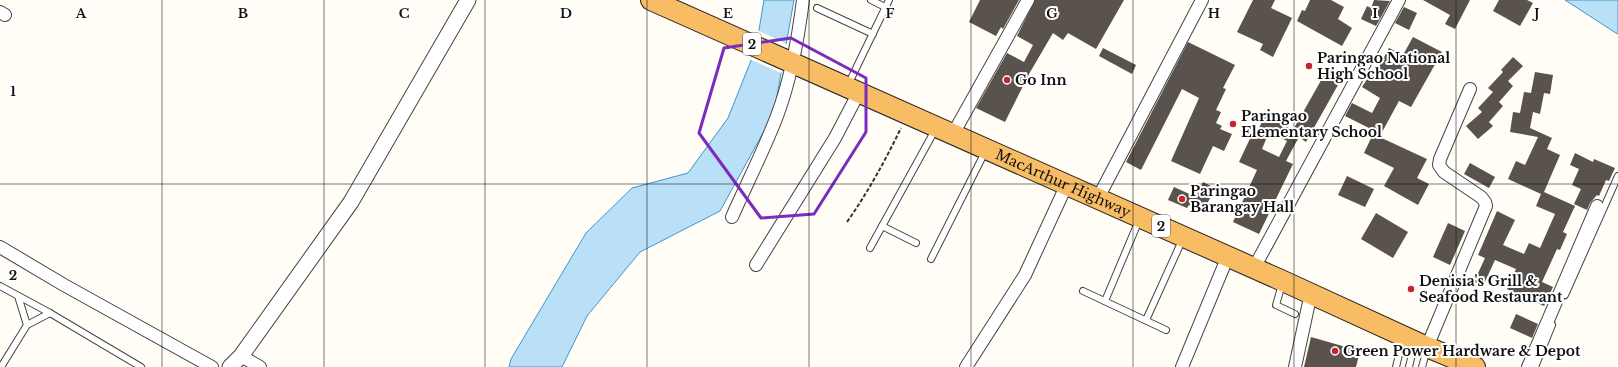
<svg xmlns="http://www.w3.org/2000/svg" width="1618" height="367" viewBox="0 0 1618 367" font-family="'Libre Baskerville',serif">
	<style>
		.water { fill: #b9e0f7; stroke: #3f96cf }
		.pier { fill: #fffdf5 }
		.building { fill: #5a524d; fill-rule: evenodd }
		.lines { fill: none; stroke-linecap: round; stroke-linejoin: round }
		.service-casing { stroke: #444; stroke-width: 8 }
		.minor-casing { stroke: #444; stroke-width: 14 }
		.tertiary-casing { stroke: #444; stroke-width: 17 }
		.trunk-casing { stroke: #222; stroke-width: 22 }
		.path { stroke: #333; stroke-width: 2; stroke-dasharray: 4 2; stroke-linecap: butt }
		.service { stroke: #fff; stroke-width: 6 }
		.minor { stroke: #fff; stroke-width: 12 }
		.tertiary { stroke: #fff; stroke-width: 15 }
		.trunk { stroke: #f7bc64; stroke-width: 20 }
		.marked { fill: none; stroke: #7b2cbf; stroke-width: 3; stroke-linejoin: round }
		.grid { fill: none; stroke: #111; stroke-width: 1; stroke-opacity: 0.55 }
		.poi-dot { fill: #c4262e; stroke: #fff; stroke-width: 1.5 }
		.labels { text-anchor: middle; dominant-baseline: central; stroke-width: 4; stroke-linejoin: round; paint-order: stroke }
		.shield { fill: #fff; stroke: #585858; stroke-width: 1 }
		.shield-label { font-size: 13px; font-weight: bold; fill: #111 }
		.poi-label { font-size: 14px; font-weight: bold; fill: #111; stroke: #fff; text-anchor: start }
		.street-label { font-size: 14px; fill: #111; stroke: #fff }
		.grid-label { font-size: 13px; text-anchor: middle; font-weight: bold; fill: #111; stroke: #fff; stroke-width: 4; stroke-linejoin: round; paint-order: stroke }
	</style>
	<rect width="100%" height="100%" fill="#fffdf5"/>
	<g class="water">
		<polygon points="764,0 794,0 774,113 720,211 640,252 587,316 562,367 509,367 511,359 586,233 632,188 688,173 728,118 756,48"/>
		<polygon points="1565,0 1618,0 1618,34 1616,33"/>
	</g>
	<polygon class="pier" points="757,30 789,45 786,62 781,73 749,59 754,47"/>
	<g class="building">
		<polygon points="980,0 1019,0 1003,29 1001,27 996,36 969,22"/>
		<polygon points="1035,0 1124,0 1096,49 1068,33 1063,40 1053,33 1029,74 1005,122 976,108 1007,53 1024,62 1033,45 1017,36"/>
		<polygon points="1253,0 1275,0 1271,8 1292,18 1273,57 1260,50 1263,44 1237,32"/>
		<polygon points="1310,0 1331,0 1344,7 1338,19 1352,28 1342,46 1297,21 1302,10 1305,11"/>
		<polygon points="1374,0 1390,1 1376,26 1361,19 1367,6 1371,8"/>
		<polygon points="1423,0 1470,0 1455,29 1445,24 1450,15"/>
		<polygon points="1499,0 1527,0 1533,3 1520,26 1493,11"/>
		<polygon points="1404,7 1417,13 1409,30 1395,23"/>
		<polygon points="1413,37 1442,52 1411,107 1399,101 1381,134 1345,116 1352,103 1372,113 1380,98 1362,87 1373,70 1376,72 1389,48 1403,55"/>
		<polygon points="1188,42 1235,65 1223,88 1226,89 1216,110 1221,112 1216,123 1222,126 1220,129 1232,134 1224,151 1213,146 1200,174 1171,161 1199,98 1182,89 1141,170 1126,162"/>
		<polygon points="1103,48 1136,65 1132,74 1099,56"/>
		<polygon points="1513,57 1523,66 1508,81 1513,86 1499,102 1503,106 1489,122 1493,126 1478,139 1466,126 1482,112 1478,108 1493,92 1488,88 1503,72 1501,70"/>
		<path d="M1328,68L1343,76L1306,142L1299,137L1286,161L1293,164L1259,234L1233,222L1257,170L1239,162L1254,130L1257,132L1265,116L1293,130ZM1269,132L1287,141L1279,157L1262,149Z"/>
		<polygon points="1535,72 1553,75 1550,94 1544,93 1540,114 1533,112 1530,128 1552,138 1547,149 1560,155 1544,192 1575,206 1563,232 1567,234 1560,250 1557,249 1542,282 1553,287 1544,306 1507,289 1516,269 1495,260 1483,286 1474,282 1485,258 1478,255 1497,211 1515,220 1503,245 1524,254 1529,243 1540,248 1555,214 1536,206 1541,194 1508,179 1516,161 1525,165 1538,137 1510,132 1513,112 1520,113 1524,92 1531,93"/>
		<polygon points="1373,134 1427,159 1417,178 1429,184 1418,205 1384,186 1394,168 1364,153"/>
		<polygon points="1575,153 1593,162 1594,159 1615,168 1609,181 1606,180 1599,196 1597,195 1590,203 1587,210 1574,204 1581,189 1572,185 1579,169 1570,165"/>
		<polygon points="1470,163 1495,177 1489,188 1464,174"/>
		<polygon points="1347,176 1374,189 1365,207 1338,195"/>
		<polygon points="1203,182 1215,188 1203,212 1189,205 1187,208 1168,200 1174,187 1196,197"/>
		<polygon points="1376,213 1408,232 1393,258 1361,239"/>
		<polygon points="1448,223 1465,231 1450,265 1433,257"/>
		<polygon points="1516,314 1538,324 1532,338 1510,328"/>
		<polygon points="1311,337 1360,351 1356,367 1304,367"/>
	</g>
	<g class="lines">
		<g class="service-casing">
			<g id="service">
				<polyline points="871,0 885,7"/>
				<polyline points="817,8 873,34"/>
				<polyline points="848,85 889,0"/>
				<polyline points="882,226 916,243"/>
				<polyline points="870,248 935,130"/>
				<polyline points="931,259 985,152"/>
				<polyline points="1282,284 1276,305 1295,314"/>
				<polyline points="0,286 50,313 141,367"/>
				<polyline points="1083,291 1166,330"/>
				<polyline points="1565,295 1618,176"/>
				<polyline points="18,296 27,325"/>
				<polyline points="1105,301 1137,225 1138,220"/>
				<polyline points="1146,320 1180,245 1181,239"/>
				<polyline points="1,367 27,325 50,313"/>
				<polyline points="1396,367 1403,338"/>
				<polyline points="1409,367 1414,345"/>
				<polyline points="1422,367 1427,349"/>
				<polyline points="1535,367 1552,325"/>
			</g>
		</g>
		<g class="minor-casing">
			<g id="minor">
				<polyline points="0,12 5,15"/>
				<polyline points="953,134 1028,0"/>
				<polyline points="1098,198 1202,0"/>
				<path d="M732,217C747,183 764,150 777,116C791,79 798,40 803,0"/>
				<polyline points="0,247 64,285 212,367"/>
				<polyline points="756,265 835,138 859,92"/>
				<polyline points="1254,268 1399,0"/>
				<polyline points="1427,347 1486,206 1485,202 1481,197 1444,172 1439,165 1440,159 1470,89"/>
				<polyline points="241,356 260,367"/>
				<polyline points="966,367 1025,275 1067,184"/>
				<polyline points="1182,367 1228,256"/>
				<polyline points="1295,367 1311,293"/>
				<polyline points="1528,367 1597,206"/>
			</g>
		</g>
		<g class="tertiary-casing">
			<polyline id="tertiary" points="230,367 241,356 351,202 468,0"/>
		</g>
		<g class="trunk-casing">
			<g id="trunk">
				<path id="s1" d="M651,0L1283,281L1427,347L1475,367"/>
			</g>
		</g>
		<path class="path" d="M847,222C868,192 885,161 901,128"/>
		<use href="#service" class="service"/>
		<use href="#minor" class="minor"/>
		<use href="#tertiary" class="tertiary"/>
		<use href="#trunk" class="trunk"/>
	</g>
	<path class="marked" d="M791,38L866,78V132L814,214L761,218L699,133L724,48Z"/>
	<path class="grid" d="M162,0V367M324,0V367M485,0V367M647,0V367M809,0V367M971,0V367M1133,0V367M1294,0V367M1456,0V367M0,184H1618"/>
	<g class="poi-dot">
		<circle cx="1309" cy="66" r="4"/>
		<circle cx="1007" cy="80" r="4"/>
		<circle cx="1233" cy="124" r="4"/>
		<circle cx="1182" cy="199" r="4"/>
		<circle cx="1411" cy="289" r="4"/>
		<circle cx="1335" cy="351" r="4"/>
	</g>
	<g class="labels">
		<g class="shield">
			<rect x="743" y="33" width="18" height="22" rx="3"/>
			<rect x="1152" y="215" width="18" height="22" rx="3"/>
		</g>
		<g class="shield-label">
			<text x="752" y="44">2</text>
			<text x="1161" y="226">2</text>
		</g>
		<g class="poi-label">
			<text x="1317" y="58">Paringao National<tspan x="1317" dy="16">High School</tspan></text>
			<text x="1015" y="80">Go Inn</text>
			<text x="1241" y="116">Paringao<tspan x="1241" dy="16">Elementary School</tspan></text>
			<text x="1190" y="191">Paringao<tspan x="1190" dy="16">Barangay Hall</tspan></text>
			<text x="1419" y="281">Denisia's Grill &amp;<tspan x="1419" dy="16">Seafood Restaurant</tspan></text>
			<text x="1343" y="351">Green Power Hardware &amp; Depot</text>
		</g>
		<g class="street-label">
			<text stroke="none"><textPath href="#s1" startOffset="451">MacArthur Highway</textPath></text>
		</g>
	</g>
	<g class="grid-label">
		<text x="81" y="18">A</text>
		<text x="243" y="18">B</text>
		<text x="404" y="18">C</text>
		<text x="566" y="18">D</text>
		<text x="728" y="18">E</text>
		<text x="890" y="18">F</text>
		<text x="1052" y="18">G</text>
		<text x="1214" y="18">H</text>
		<text x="1375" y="18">I</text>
		<text x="1537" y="18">J</text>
		<text x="13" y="96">1</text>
		<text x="13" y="280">2</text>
	</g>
</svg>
